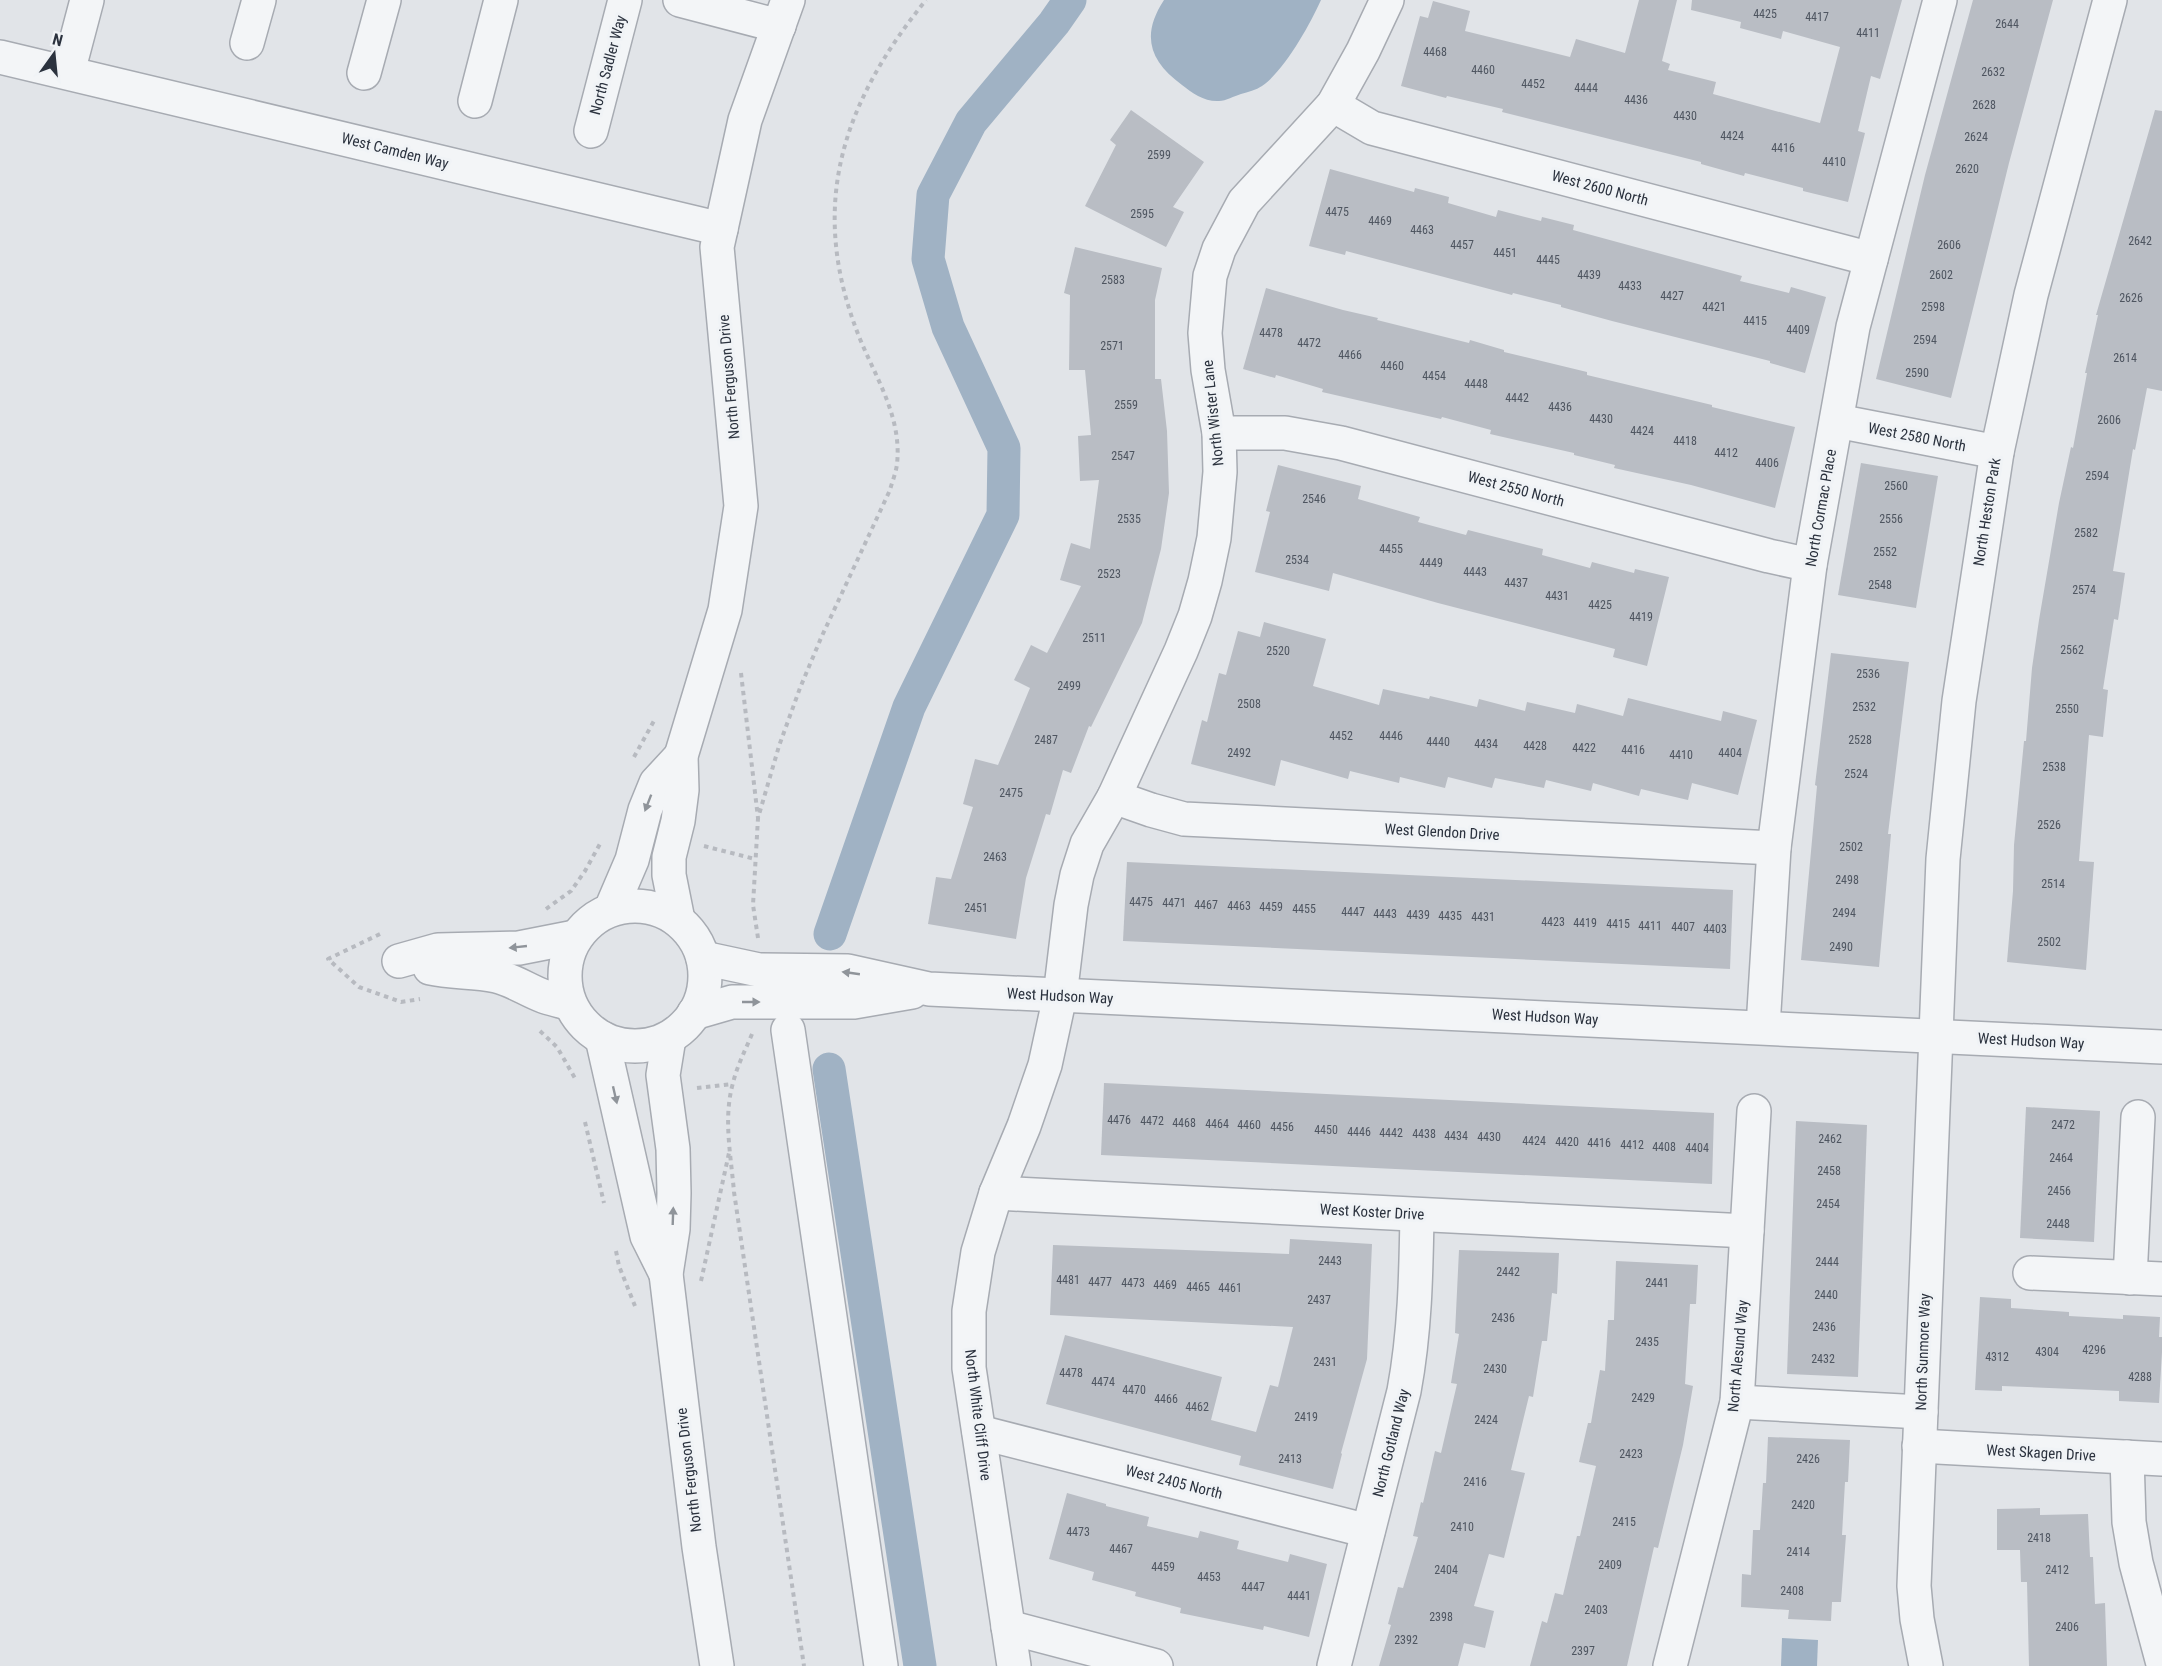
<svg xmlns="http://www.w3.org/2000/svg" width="2162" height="1666" viewBox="0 0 2162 1666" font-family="'Roboto Condensed',sans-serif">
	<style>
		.water { fill: #a0b2c4 }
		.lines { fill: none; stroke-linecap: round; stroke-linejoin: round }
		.canal { stroke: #a0b2c4; stroke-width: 33 }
		.building { fill: #b9bdc4 }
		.minor-casing { stroke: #a7abb2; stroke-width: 36 }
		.path { stroke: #b7bac0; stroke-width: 4; stroke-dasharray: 4.5 4.5; stroke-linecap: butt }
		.minor { stroke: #f3f5f7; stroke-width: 33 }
		.oneway { fill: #8f949a }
		.labels { text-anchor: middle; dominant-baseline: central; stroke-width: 6; stroke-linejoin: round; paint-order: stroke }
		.number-label { font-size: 12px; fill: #4e5560 }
		.street-label { font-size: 15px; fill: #2b323e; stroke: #f0f3f6 }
	</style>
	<rect width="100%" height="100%" fill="#e1e4e8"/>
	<g class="water">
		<path d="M1164,0H1321C1309,26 1285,70 1262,86C1256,90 1248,92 1241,94C1234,96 1226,101 1219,101C1205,102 1192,93 1182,85C1149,61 1141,35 1164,0Z"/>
		<polygon points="1782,1638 1818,1640 1817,1666 1781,1666"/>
	</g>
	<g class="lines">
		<g class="canal">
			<polyline points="830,934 909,707 1003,515 1004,448 948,327 928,259 933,195 971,122 1054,23 1070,0"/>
			<polyline points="829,1069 920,1666"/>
		</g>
	</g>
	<g class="building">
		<polygon points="1639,0 1677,0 1662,61 1670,64 1668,70 1716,82 1713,94 1820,123 1840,47 1783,31 1781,39 1740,28 1741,22 1691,10 1692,0 1902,0 1880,79 1871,76 1858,131 1865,133 1848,202 1803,191 1803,188 1745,173 1744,176 1701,164 1701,162 1502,112 1503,109 1447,96 1446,98 1401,86 1420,16 1428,18 1433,1 1470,11 1465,31 1570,57 1576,39 1625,53"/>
		<polygon points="1973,0 2053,0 2009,163 1951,398 1876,379 1925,175"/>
		<polygon points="1131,110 1204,162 1173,207 1184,212 1166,247 1085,206 1116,145 1110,140"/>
		<polygon points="2155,110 2162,111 2162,391 2147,388 2135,450 2133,449 2113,571 2125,573 2118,620 2114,619 2103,689 2108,690 2103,737 2089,735 2079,861 2094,862 2086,970 2007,962 2013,891 2014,845 2024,741 2026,741 2032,668 2039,620 2059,503 2071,447 2073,448 2087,373 2085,373 2098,315 2096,315"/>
		<polygon points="1330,169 1414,192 1415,188 1449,197 1448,203 1496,217 1498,210 1541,221 1542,217 1574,225 1573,230 1742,276 1740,281 1789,293 1791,287 1826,297 1805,373 1770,363 1770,361 1612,321 1561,307 1561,305 1513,293 1512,295 1346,251 1345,255 1309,246"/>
		<polygon points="1075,247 1162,268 1155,300 1155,379 1161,379 1167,431 1169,493 1161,549 1142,623 1091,727 1089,726 1071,773 1063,770 1050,815 1046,814 1026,878 1016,939 928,924 936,877 951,879 973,807 963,804 975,759 998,765 1030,688 1014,680 1031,645 1047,653 1081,586 1060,580 1071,543 1090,549 1099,480 1080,481 1078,436 1091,435 1085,370 1069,370 1070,295 1064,293"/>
		<polygon points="1266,288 1343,310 1378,318 1377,320 1469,343 1470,340 1504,350 1504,352 1587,372 1587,375 1712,405 1712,407 1795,427 1775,508 1691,485 1614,468 1615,465 1574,455 1574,453 1490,434 1491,430 1442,417 1441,419 1357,400 1322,392 1323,389 1276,375 1275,378 1243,369"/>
		<polygon points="1861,463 1938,476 1916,608 1838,595"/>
		<polygon points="1278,465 1361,486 1358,499 1420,517 1418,522 1466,535 1468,530 1543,549 1542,555 1590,568 1592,562 1634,573 1635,569 1669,577 1647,666 1613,657 1615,649 1438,603 1333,573 1329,591 1255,572 1270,512 1266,511"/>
		<polygon points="1264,622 1326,639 1313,686 1379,705 1383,689 1429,699 1430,696 1477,707 1479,699 1525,711 1527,702 1575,713 1577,704 1623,716 1628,698 1721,721 1723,711 1757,720 1738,795 1692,783 1688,800 1641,789 1639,796 1593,783 1591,791 1546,780 1544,788 1495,778 1492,788 1448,777 1445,788 1400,777 1399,783 1350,771 1348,779 1281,760 1275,786 1191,764 1202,720 1207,722 1219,673 1226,675 1238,631 1260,637"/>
		<polygon points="1831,653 1909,662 1888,834 1891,834 1879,967 1801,960 1817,786 1815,785"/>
		<polygon points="1127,862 1733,890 1730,969 1123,941"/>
		<polygon points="1104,1083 1714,1113 1712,1184 1101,1155"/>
		<polygon points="2026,1107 2100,1111 2094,1242 2020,1238"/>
		<polygon points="1796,1121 1867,1125 1858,1377 1787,1374"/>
		<polygon points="1290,1239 1372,1244 1367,1359 1341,1453 1342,1454 1333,1489 1239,1465 1241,1456 1046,1404 1065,1335 1222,1377 1211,1420 1256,1432 1270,1385 1278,1387 1293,1327 1050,1315 1053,1245 1289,1254"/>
		<polygon points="1459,1250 1559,1253 1557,1294 1552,1293 1547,1341 1542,1341 1533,1397 1529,1396 1511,1470 1525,1473 1504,1558 1489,1554 1474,1606 1494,1611 1485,1648 1464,1643 1458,1666 1379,1666 1391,1625 1388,1624 1398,1587 1403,1588 1418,1537 1413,1536 1421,1502 1423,1503 1435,1451 1441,1453 1457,1384 1451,1383 1459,1334 1455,1333"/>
		<polygon points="1616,1261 1698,1265 1696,1304 1690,1304 1685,1384 1693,1386 1683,1445 1658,1548 1654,1547 1627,1666 1530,1666 1542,1621 1547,1623 1555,1593 1563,1595 1577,1536 1580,1536 1596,1466 1579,1462 1588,1423 1591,1423 1600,1370 1605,1371 1608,1320 1614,1320"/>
		<polygon points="1980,1297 2011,1299 2011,1308 2069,1312 2069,1316 2123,1319 2123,1315 2160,1317 2159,1337 2162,1337 2162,1352 2159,1403 2119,1401 2119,1391 2002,1386 2002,1391 1975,1390"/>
		<polygon points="1768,1437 1850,1440 1848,1482 1845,1482 1842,1535 1846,1535 1841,1602 1832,1602 1831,1621 1788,1619 1789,1610 1741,1607 1742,1574 1751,1575 1753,1530 1760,1530 1763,1483 1766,1483"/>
		<polygon points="1067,1493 1106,1504 1106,1506 1149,1517 1147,1526 1198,1538 1200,1531 1239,1541 1237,1549 1288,1562 1290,1554 1327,1564 1309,1637 1264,1626 1263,1630 1180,1613 1181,1608 1135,1596 1136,1592 1092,1580 1094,1572 1049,1559"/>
		<polygon points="2040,1508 2040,1515 2088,1514 2090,1557 2093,1557 2095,1604 2105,1603 2107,1666 2029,1666 2027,1582 2021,1582 2020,1550 1997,1550 1997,1509"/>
	</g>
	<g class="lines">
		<g class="minor-casing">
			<g id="minor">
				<polyline points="680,0 779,26"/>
				<polyline points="247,43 259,0"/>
				<polyline points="0,57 721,229"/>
				<polyline points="68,72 87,0"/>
				<polyline points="364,73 384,0"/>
				<polyline points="475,101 501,0"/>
				<polyline points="1333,105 1372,128 1871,259"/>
				<polyline points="591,131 625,0"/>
				<polyline points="1837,421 1997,452"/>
				<polyline points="1219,433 1285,433 1341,443 1769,556 1810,565"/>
				<polyline points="1114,797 1151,810 1184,819 1774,848"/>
				<circle cx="635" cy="976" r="70"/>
				<polyline points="611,909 632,860 645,810 656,783 681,756"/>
				<polyline points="678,920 669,875 669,857 678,821 682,790 681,756 725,610 741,506 717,247 745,120 788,0"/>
				<polyline points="703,958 759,970 848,971 929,989 2162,1047"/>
				<polyline points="399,961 438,950 519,948 575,937"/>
				<path d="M430,968C452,973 474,971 496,976C513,980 527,990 543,996C552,999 561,1001 570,1004"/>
				<polyline points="694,1013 732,1002 854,1002 912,992"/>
				<polyline points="1763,1027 1774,848 1810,565 1853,327 1940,0"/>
				<polyline points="788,1030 881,1666"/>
				<polyline points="602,1038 647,1236 666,1274"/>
				<polyline points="669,1038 663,1075 673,1149 674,1193 673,1229 666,1274 699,1547 717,1666"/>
				<polyline points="996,1193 1747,1231"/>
				<polyline points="2030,1273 2162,1279"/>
				<polyline points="2130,1278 2138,1117"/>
				<polyline points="1737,1402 1921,1412"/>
				<polyline points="979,1432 1368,1531"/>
				<polyline points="1919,1446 2162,1459"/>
				<polyline points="2127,1457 2129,1522 2136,1563 2162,1660"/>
				<polyline points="1008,1627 1156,1666"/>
				<polyline points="1014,1666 969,1368 969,1311 978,1252 996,1193 1024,1126 1045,1065 1060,996 1071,905 1077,875 1087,844 1114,797 1181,651 1195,616 1205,581 1214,538 1220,472 1219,433 1208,370 1205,333 1210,276 1219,249 1244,202 1333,105 1363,51 1387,0"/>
				<path d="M1334,1666L1404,1391C1415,1332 1416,1274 1417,1215"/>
				<polyline points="1670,1666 1737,1402 1754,1111"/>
				<polyline points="1926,1666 1917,1619 1914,1586 1943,859 1959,701 1997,452 2031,295 2110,0"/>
			</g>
		</g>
		<g class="path">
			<polyline points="741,673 758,818"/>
			<polyline points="634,757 655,719"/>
			<polyline points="704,846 755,859"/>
			<polyline points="546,909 571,891 585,871 601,842"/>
			<polyline points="380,934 328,959 359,987 401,1002 420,999"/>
			<path d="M758,938L753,905L758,818L779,746L800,688L821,638L890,490C892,482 896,473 897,464C902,418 877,380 860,339C807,208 841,105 926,0"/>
			<polyline points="540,1031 557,1047 576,1080"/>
			<path d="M752,1034C745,1051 737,1066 733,1083C723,1118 731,1156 734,1192L804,1666"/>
			<polyline points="697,1088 732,1084"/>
			<polyline points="585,1122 604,1203"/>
			<polyline points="616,1251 619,1266 635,1306"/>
			<polyline points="701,1281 729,1153"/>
		</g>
		<use href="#minor" class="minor"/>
	</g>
	<defs><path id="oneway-solid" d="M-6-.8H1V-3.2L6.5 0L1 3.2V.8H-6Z" transform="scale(1.5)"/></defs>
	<g class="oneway">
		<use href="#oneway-solid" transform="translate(648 803) rotate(111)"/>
		<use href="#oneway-solid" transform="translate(518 947) rotate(174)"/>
		<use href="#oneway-solid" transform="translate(851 973) rotate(-172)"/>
		<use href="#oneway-solid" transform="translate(751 1002)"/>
		<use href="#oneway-solid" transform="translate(615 1095) rotate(77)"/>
		<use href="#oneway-solid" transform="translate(673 1216) rotate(-88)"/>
	</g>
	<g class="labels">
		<g class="number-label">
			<text x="1765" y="14">4425</text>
			<text x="1817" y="17">4417</text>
			<text x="2007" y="24">2644</text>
			<text x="1868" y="33">4411</text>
			<text x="1435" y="52">4468</text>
			<text x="1483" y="70">4460</text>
			<text x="1993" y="72">2632</text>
			<text x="1533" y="84">4452</text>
			<text x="1586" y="88">4444</text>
			<text x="1636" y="100">4436</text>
			<text x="1984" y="105">2628</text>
			<text x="1685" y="116">4430</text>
			<text x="1732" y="136">4424</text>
			<text x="1976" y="137">2624</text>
			<text x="1783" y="148">4416</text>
			<text x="1159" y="155">2599</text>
			<text x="1834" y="162">4410</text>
			<text x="1967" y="169">2620</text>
			<text x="1337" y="212">4475</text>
			<text x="1142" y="214">2595</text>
			<text x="1380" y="221">4469</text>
			<text x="1422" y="230">4463</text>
			<text x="2140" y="241">2642</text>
			<text x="1462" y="245">4457</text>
			<text x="1949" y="245">2606</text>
			<text x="1505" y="253">4451</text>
			<text x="1548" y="260">4445</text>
			<text x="1589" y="275">4439</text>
			<text x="1941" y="275">2602</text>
			<text x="1113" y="280">2583</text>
			<text x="1630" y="286">4433</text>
			<text x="1672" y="296">4427</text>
			<text x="2131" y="298">2626</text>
			<text x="1714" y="307">4421</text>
			<text x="1933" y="307">2598</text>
			<text x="1755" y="321">4415</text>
			<text x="1798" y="330">4409</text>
			<text x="1271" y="333">4478</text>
			<text x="1925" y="340">2594</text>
			<text x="1309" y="343">4472</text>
			<text x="1112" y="346">2571</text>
			<text x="1350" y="355">4466</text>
			<text x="2125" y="358">2614</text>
			<text x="1392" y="366">4460</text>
			<text x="1917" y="373">2590</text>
			<text x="1434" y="376">4454</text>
			<text x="1476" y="384">4448</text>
			<text x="1517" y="398">4442</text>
			<text x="1126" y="405">2559</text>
			<text x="1560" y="407">4436</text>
			<text x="1601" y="419">4430</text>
			<text x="2109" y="420">2606</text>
			<text x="1642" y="431">4424</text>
			<text x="1685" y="441">4418</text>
			<text x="1726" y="453">4412</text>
			<text x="1123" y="456">2547</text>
			<text x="1767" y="463">4406</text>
			<text x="2097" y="476">2594</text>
			<text x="1896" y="486">2560</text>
			<text x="1314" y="499">2546</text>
			<text x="1129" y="519">2535</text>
			<text x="1891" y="519">2556</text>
			<text x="2086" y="533">2582</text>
			<text x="1391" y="549">4455</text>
			<text x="1885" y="552">2552</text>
			<text x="1297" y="560">2534</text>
			<text x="1431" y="563">4449</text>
			<text x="1475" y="572">4443</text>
			<text x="1109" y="574">2523</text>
			<text x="1516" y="583">4437</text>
			<text x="1880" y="585">2548</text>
			<text x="2084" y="590">2574</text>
			<text x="1557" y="596">4431</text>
			<text x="1600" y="605">4425</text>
			<text x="1641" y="617">4419</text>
			<text x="1094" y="638">2511</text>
			<text x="2072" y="650">2562</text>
			<text x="1278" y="651">2520</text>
			<text x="1868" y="674">2536</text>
			<text x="1069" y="686">2499</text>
			<text x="1249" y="704">2508</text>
			<text x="1864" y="707">2532</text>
			<text x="2067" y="709">2550</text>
			<text x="1341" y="736">4452</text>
			<text x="1391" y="736">4446</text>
			<text x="1046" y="740">2487</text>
			<text x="1860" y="740">2528</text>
			<text x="1438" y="742">4440</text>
			<text x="1486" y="744">4434</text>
			<text x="1535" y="746">4428</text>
			<text x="1584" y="748">4422</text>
			<text x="1633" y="750">4416</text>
			<text x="1239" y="753">2492</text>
			<text x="1730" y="753">4404</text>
			<text x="1681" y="755">4410</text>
			<text x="2054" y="767">2538</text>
			<text x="1856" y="774">2524</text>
			<text x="1011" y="793">2475</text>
			<text x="2049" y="825">2526</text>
			<text x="1851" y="847">2502</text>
			<text x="995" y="857">2463</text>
			<text x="1847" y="880">2498</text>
			<text x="2053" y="884">2514</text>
			<text x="1141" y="902">4475</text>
			<text x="1174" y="903">4471</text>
			<text x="1206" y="905">4467</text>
			<text x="1239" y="906">4463</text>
			<text x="1271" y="907">4459</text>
			<text x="976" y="908">2451</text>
			<text x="1304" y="909">4455</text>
			<text x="1353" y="912">4447</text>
			<text x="1844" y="913">2494</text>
			<text x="1385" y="914">4443</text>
			<text x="1418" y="915">4439</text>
			<text x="1450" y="916">4435</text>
			<text x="1483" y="917">4431</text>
			<text x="1553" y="922">4423</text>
			<text x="1585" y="923">4419</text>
			<text x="1618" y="924">4415</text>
			<text x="1650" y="926">4411</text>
			<text x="1683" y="927">4407</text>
			<text x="1715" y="929">4403</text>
			<text x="2049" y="942">2502</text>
			<text x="1841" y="947">2490</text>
			<text x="1119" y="1120">4476</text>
			<text x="1152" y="1121">4472</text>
			<text x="1184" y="1123">4468</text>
			<text x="1217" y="1124">4464</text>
			<text x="1249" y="1125">4460</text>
			<text x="2063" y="1125">2472</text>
			<text x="1282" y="1127">4456</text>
			<text x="1326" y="1130">4450</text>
			<text x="1359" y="1132">4446</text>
			<text x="1391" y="1133">4442</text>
			<text x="1424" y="1134">4438</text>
			<text x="1456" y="1136">4434</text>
			<text x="1489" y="1137">4430</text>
			<text x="1830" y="1139">2462</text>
			<text x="1534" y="1141">4424</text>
			<text x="1567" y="1142">4420</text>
			<text x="1599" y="1143">4416</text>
			<text x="1632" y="1145">4412</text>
			<text x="1664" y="1147">4408</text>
			<text x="1697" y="1148">4404</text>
			<text x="2061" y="1158">2464</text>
			<text x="1829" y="1171">2458</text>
			<text x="2059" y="1191">2456</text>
			<text x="1828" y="1204">2454</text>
			<text x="2058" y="1224">2448</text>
			<text x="1330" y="1261">2443</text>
			<text x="1827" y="1262">2444</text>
			<text x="1508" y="1272">2442</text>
			<text x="1068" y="1280">4481</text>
			<text x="1100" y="1282">4477</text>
			<text x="1133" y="1283">4473</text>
			<text x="1657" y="1283">2441</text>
			<text x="1165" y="1285">4469</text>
			<text x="1198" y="1287">4465</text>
			<text x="1230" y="1288">4461</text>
			<text x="1826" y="1295">2440</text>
			<text x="1319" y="1300">2437</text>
			<text x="1503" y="1318">2436</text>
			<text x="1824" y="1327">2436</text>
			<text x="1647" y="1342">2435</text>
			<text x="2094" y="1350">4296</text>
			<text x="2047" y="1352">4304</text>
			<text x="1997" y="1357">4312</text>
			<text x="1823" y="1359">2432</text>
			<text x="1325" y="1362">2431</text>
			<text x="1495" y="1369">2430</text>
			<text x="1071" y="1373">4478</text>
			<text x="2140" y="1377">4288</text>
			<text x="1103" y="1382">4474</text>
			<text x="1134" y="1390">4470</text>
			<text x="1643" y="1398">2429</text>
			<text x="1166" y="1399">4466</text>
			<text x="1197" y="1407">4462</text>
			<text x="1306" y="1417">2419</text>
			<text x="1486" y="1420">2424</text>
			<text x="1631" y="1454">2423</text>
			<text x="1290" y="1459">2413</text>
			<text x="1808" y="1459">2426</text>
			<text x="1475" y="1482">2416</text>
			<text x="1803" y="1505">2420</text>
			<text x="1624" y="1522">2415</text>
			<text x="1462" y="1527">2410</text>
			<text x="1078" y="1532">4473</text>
			<text x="2039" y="1538">2418</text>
			<text x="1121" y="1549">4467</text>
			<text x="1798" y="1552">2414</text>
			<text x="1610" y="1565">2409</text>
			<text x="1163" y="1567">4459</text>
			<text x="1446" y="1570">2404</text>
			<text x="2057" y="1570">2412</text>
			<text x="1209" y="1577">4453</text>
			<text x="1253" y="1587">4447</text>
			<text x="1792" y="1591">2408</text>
			<text x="1299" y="1596">4441</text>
			<text x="1596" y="1610">2403</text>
			<text x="1441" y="1617">2398</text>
			<text x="2067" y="1627">2406</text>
			<text x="1406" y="1640">2392</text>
			<text x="1583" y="1651">2397</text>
		</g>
		<g class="street-label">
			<text transform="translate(608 65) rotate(-75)">North Sadler Way</text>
			<text transform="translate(395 151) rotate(14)">West Camden Way</text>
			<text transform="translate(1600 188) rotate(15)">West 2600 North</text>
			<text transform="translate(729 377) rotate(-95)">North Ferguson Drive</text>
			<text transform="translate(1213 413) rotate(-96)">North Wister Lane</text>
			<text transform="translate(1917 437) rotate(11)">West 2580 North</text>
			<text transform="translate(1516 489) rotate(15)">West 2550 North</text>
			<text transform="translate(1821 508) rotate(-80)">North Cormac Place</text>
			<text transform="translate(1987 512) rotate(-81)">North Heston Park</text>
			<text transform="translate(1442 832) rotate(3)">West Glendon Drive</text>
			<text transform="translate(1060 996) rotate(3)">West Hudson Way</text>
			<text transform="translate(1545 1017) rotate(3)">West Hudson Way</text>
			<text transform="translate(2031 1041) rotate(3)">West Hudson Way</text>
			<text transform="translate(1372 1212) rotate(3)">West Koster Drive</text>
			<text transform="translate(1923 1352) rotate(-88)">North Sunmore Way</text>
			<text transform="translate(1738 1356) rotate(-85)">North Alesund Way</text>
			<text transform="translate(978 1415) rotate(83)">North White Cliff Drive</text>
			<text transform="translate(1391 1443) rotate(-76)">North Gotland Way</text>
			<text transform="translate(2041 1453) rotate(3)">West Skagen Drive</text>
			<text transform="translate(689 1470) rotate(-97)">North Ferguson Drive</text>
			<text transform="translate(1174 1482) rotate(14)">West 2405 North</text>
		</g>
	</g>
	<g transform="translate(54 54) rotate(15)" stroke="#f0f3f6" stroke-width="4.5" paint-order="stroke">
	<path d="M0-4.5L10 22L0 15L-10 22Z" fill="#2b323e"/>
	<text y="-9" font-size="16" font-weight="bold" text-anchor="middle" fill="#2b323e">N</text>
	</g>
</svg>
